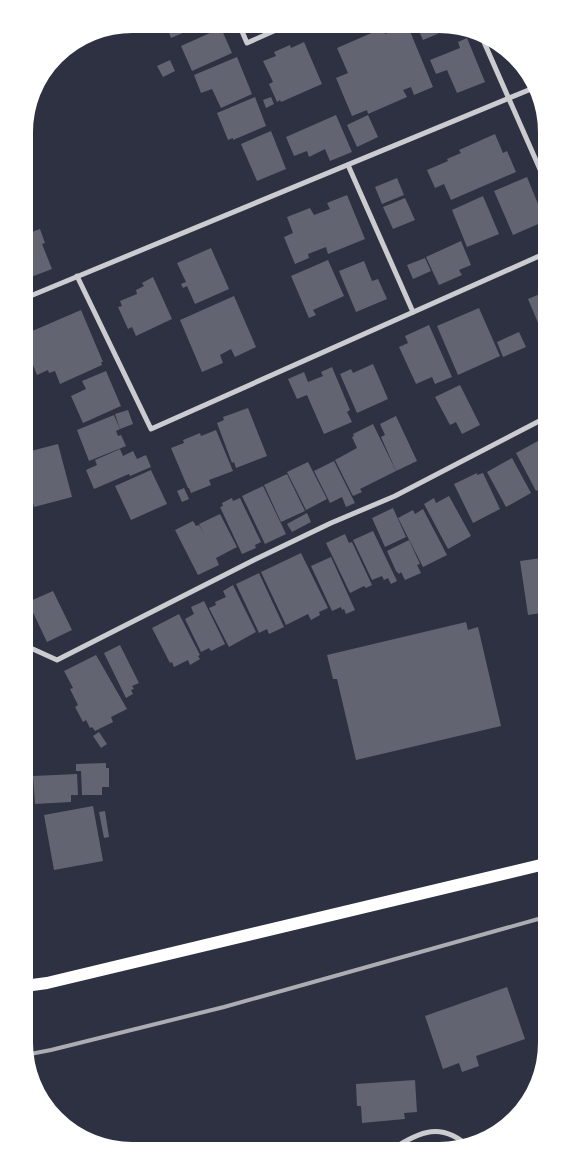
<svg xmlns="http://www.w3.org/2000/svg" width="571" height="1175" viewBox="0 0 571 1175" font-family="'Exo 2',sans-serif">
	<style>
		.building { fill: #626471 }
		.lines { fill: none; stroke-linecap: round; stroke-linejoin: round }
		.minor { stroke: #caccd0; stroke-width: 5 }
		.primary { stroke: #fff; stroke-width: 12 }
		.rail { stroke: #abadb3; stroke-width: 4 }
		.rim { fill: none; stroke: #fff; stroke-width: 6 }
	</style>
	<rect width="100%" height="100%" fill="#2d3142"/>
	<g class="building">
		<polygon points="165,21 178,22 209,22 171,38"/>
		<polygon points="421,23 460,23 461,24 423,40 416,25"/>
		<polygon points="407,24 433,87 414,95 411,87 403,90 407,97 368,114 367,110 352,116 336,78 348,73 337,48 383,28 385,34"/>
		<polygon points="221,28 232,53 192,71 181,46"/>
		<polygon points="467,38 485,82 457,93 447,70 436,74 430,60 460,48 458,42"/>
		<polygon points="304,42 322,84 281,102 280,100 277,102 269,84 273,82 263,61 276,56 274,52 290,45 291,48"/>
		<polygon points="509,47 512,49 525,70 519,73"/>
		<polygon points="237,57 252,94 221,108 212,89 201,93 194,75"/>
		<polygon points="170,60 175,71 163,77 157,66"/>
		<polygon points="255,97 266,126 233,140 233,138 228,140 217,113"/>
		<polygon points="271,97 274,104 266,108 263,100"/>
		<polygon points="546,103 546,126 538,107"/>
		<polygon points="336,115 352,152 330,161 325,149 309,157 307,151 294,156 286,137"/>
		<polygon points="368,115 378,137 357,147 347,125"/>
		<polygon points="271,131 286,169 257,181 241,144"/>
		<polygon points="495,134 503,153 507,151 516,172 451,200 444,184 435,188 427,170 448,161 447,159 461,153 459,150"/>
		<polygon points="527,177 545,221 513,235 494,191"/>
		<polygon points="397,178 404,195 382,204 375,187"/>
		<polygon points="347,195 365,239 328,254 326,247 308,254 309,258 295,264 284,237 293,233 287,217 310,208 314,215 330,209 327,203"/>
		<polygon points="483,196 499,234 467,247 452,210"/>
		<polygon points="405,198 415,220 393,229 383,207"/>
		<polygon points="40,229 45,243 42,244 52,269 23,280 23,235"/>
		<polygon points="461,241 471,265 459,270 462,275 439,285 426,257"/>
		<polygon points="211,248 229,289 195,304 187,286 183,288 181,284 186,282 177,263"/>
		<polygon points="425,258 431,271 413,279 407,265"/>
		<polygon points="328,260 344,296 313,310 316,315 309,318 291,276"/>
		<polygon points="364,261 372,281 378,279 387,299 356,312 339,271"/>
		<polygon points="153,277 172,319 136,336 132,327 128,329 118,307 122,306 120,301 137,294 136,290 144,286 142,283"/>
		<polygon points="547,291 547,336 544,337 528,299"/>
		<polygon points="234,296 256,347 235,357 231,349 220,355 223,363 202,372 180,320"/>
		<polygon points="479,308 500,356 458,375 437,326"/>
		<polygon points="81,310 103,362 101,362 102,365 60,384 55,371 49,373 48,370 37,375 29,355 31,354 23,335"/>
		<polygon points="429,325 452,377 435,384 432,377 416,384 399,347 408,343 405,336"/>
		<polygon points="519,332 526,347 503,357 497,342"/>
		<polygon points="23,354 29,369 23,372"/>
		<polygon points="373,364 388,399 357,413 340,374 351,369 353,373"/>
		<polygon points="332,367 350,410 347,412 352,422 324,434 307,395 297,399 288,379 304,372 308,382 323,376 321,372"/>
		<polygon points="106,371 121,406 83,423 71,396 86,389 82,381"/>
		<polygon points="460,385 480,425 462,434 456,422 450,425 435,397"/>
		<polygon points="248,408 267,456 236,468 234,462 232,463 217,423 224,420 223,417"/>
		<polygon points="128,410 133,424 120,429 115,414"/>
		<polygon points="114,415 120,429 116,431 118,436 121,435 126,446 89,461 77,430"/>
		<polygon points="396,416 417,461 396,471 381,437 385,435 380,424"/>
		<polygon points="373,424 396,471 360,489 362,492 353,496 335,460 357,448 352,437 354,436 353,434"/>
		<polygon points="216,430 233,471 209,480 211,485 191,493 189,488 188,488 171,448 184,443 183,440 200,433 201,436"/>
		<polygon points="538,441 547,457 547,485 536,491 516,453"/>
		<polygon points="58,444 72,497 34,507 23,464 23,453"/>
		<polygon points="120,449 123,456 133,451 137,459 146,455 151,467 130,476 129,474 94,489 86,470 97,465 95,460"/>
		<polygon points="512,458 531,493 506,507 487,472"/>
		<polygon points="334,461 355,503 346,507 342,497 330,503 314,471"/>
		<polygon points="308,462 327,499 306,510 287,472"/>
		<polygon points="151,470 167,504 131,520 115,486"/>
		<polygon points="477,473 477,475 483,473 500,509 473,523 454,484"/>
		<polygon points="287,474 305,511 281,522 264,485"/>
		<polygon points="263,486 286,534 265,544 242,496"/>
		<polygon points="184,488 189,499 182,502 177,491"/>
		<polygon points="23,492 28,492 27,528 23,528"/>
		<polygon points="449,496 471,536 448,549 424,504 434,498 436,503"/>
		<polygon points="232,498 233,501 240,498 261,542 255,545 256,548 242,554 220,507 223,506 222,503"/>
		<polygon points="393,508 406,537 385,547 372,518"/>
		<polygon points="423,509 447,555 423,567 398,518 413,510 415,514"/>
		<polygon points="307,513 311,522 292,532 287,524"/>
		<polygon points="220,514 237,547 216,558 219,565 198,575 175,530 193,521 196,526 199,525 204,534 199,524"/>
		<polygon points="373,531 397,581 391,584 388,578 384,580 382,576 372,580 353,540"/>
		<polygon points="345,534 349,543 352,542 372,585 366,588 364,586 350,593 326,543"/>
		<polygon points="409,540 420,564 417,565 421,573 405,580 401,572 399,574 396,571 387,551"/>
		<polygon points="301,553 328,608 319,612 320,615 311,620 308,614 286,625 261,572"/>
		<polygon points="331,557 355,610 346,614 344,609 342,610 341,607 332,611 311,566"/>
		<polygon points="548,557 548,612 528,615 520,561"/>
		<polygon points="259,573 284,627 269,634 267,629 259,633 236,584"/>
		<polygon points="233,585 256,632 229,647 209,608 216,605 215,602 226,597 223,591"/>
		<polygon points="53,591 72,630 47,642 28,602"/>
		<polygon points="204,601 225,644 211,651 209,648 201,652 185,619 194,614 191,607"/>
		<polygon points="179,614 200,655 198,656 200,659 190,665 188,660 174,667 172,662 170,663 152,628"/>
		<polygon points="466,622 468,630 478,627 501,726 356,760 337,679 333,679 327,655"/>
		<polygon points="120,645 139,683 132,686 134,689 131,690 133,694 126,698 104,653"/>
		<polygon points="96,655 127,709 111,717 113,722 95,731 92,727 90,728 86,720 83,722 75,707 78,705 70,689 73,688 64,671"/>
		<polygon points="99,732 107,744 101,748 93,736"/>
		<polygon points="106,763 106,768 109,768 109,787 102,787 102,795 82,795 81,771 76,771 76,764"/>
		<polygon points="77,774 78,795 71,795 71,802 35,804 33,776"/>
		<polygon points="30,776 33,806 24,807 24,777"/>
		<polygon points="93,806 103,861 54,870 44,815"/>
		<polygon points="105,811 109,837 104,838 99,812"/>
		<polygon points="507,987 525,1039 476,1056 479,1066 462,1072 459,1063 443,1069 425,1016"/>
		<polygon points="415,1080 417,1112 404,1113 405,1119 362,1123 361,1106 357,1106 356,1084"/>
	</g>
	<g class="lines">
		<g class="minor">
			<polyline points="238,22 247,43 294,22"/>
			<polyline points="480,33 546,183"/>
			<polyline points="348,165 413,312"/>
			<polyline points="77,276 151,429 546,253"/>
			<polyline points="23,299 536,87"/>
			<polyline points="24,645 57,660 256,559 331,523 395,496 547,417"/>
			<path d="M391,1150C420,1131 442,1121 470,1148"/>
		</g>
		<polyline class="primary" points="25,986 47,983 549,863"/>
		<polyline class="rail" points="25,1055 51,1050 224,1007 549,916"/>
	</g>
	<path d="M0 0H571V1175H0ZM132 30H439A102 102 0 0 1 541 132V1043A102 102 0 0 1 439 1145H132A102 102 0 0 1 30 1043V132A102 102 0 0 1 132 30Z" fill="#fff" fill-rule="evenodd"/>
	<path class="rim" d="M132 30H439A102 102 0 0 1 541 132V1043A102 102 0 0 1 439 1145H132A102 102 0 0 1 30 1043V132A102 102 0 0 1 132 30Z"/>
</svg>
